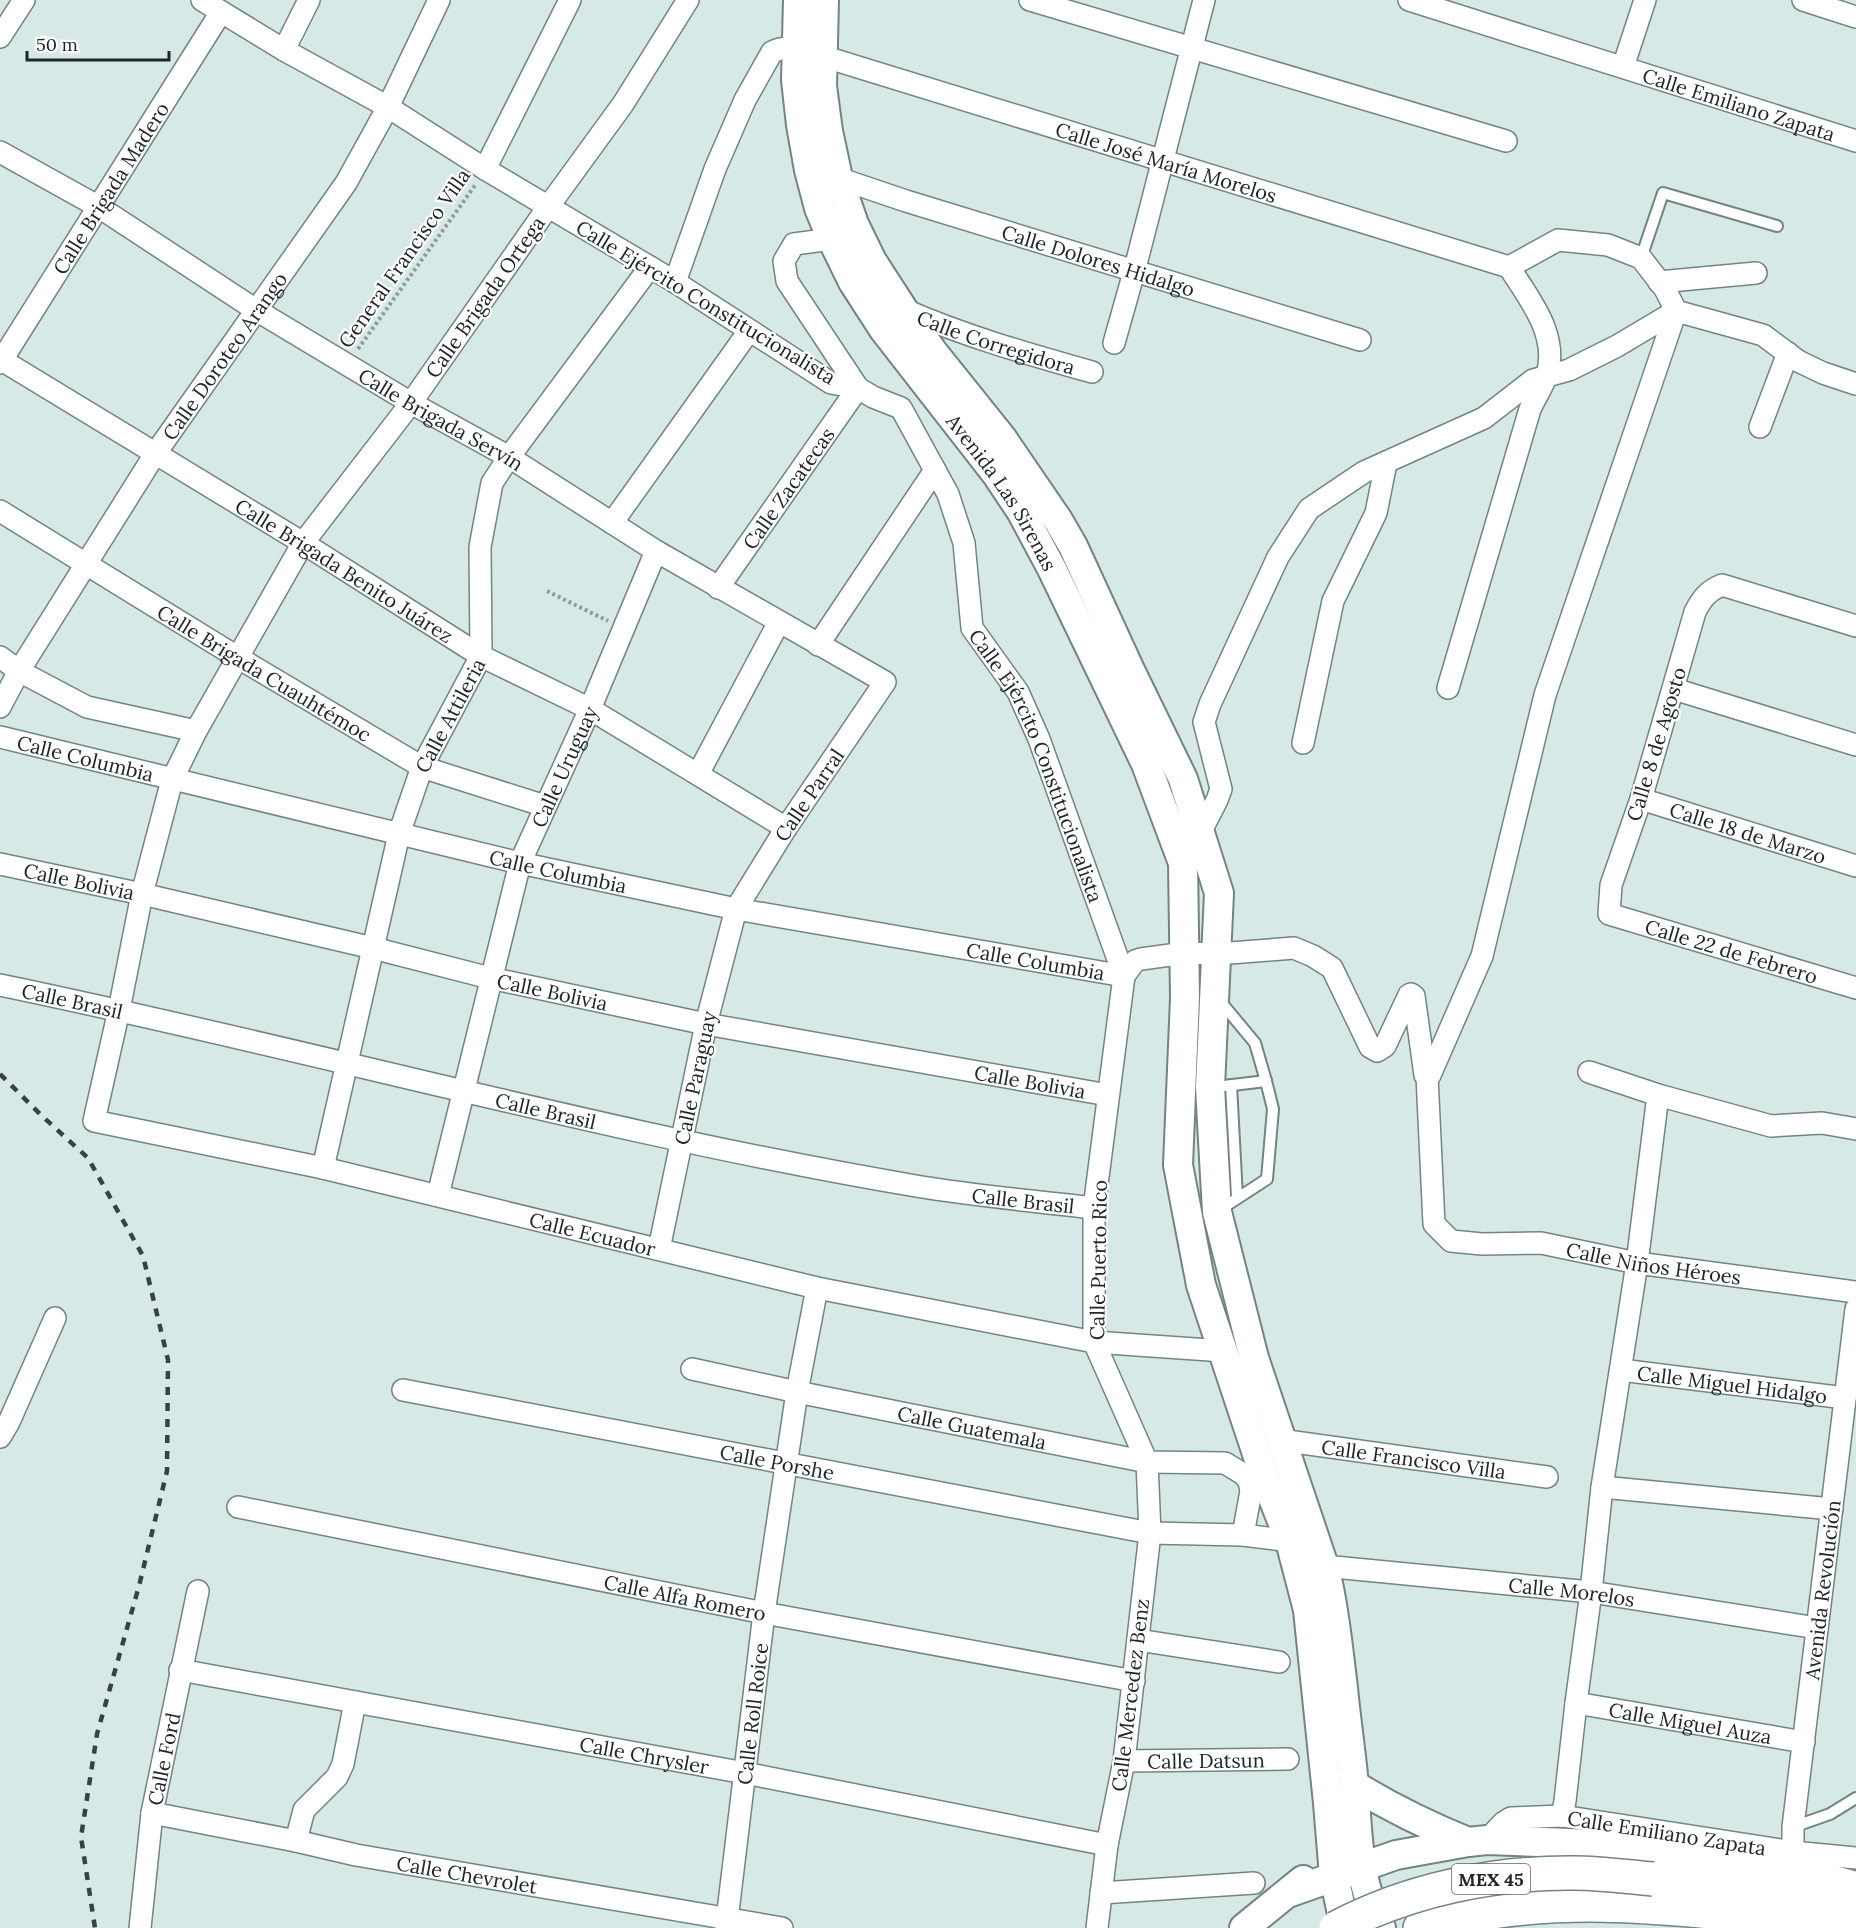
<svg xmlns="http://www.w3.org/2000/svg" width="1856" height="1928" viewBox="0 0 1856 1928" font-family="Lora,serif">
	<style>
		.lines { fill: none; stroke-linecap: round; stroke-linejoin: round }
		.lane-casing { stroke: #738482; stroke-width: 14 }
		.street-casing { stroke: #738482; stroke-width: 24 }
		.secondary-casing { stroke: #738482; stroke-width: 32 }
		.primary-casing { stroke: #738482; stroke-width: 36 }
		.path { stroke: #8e9c9b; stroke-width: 4; stroke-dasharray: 3 3; stroke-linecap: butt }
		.lane { stroke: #fff; stroke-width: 10 }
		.street { stroke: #fff; stroke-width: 21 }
		.secondary { stroke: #fff; stroke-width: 28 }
		.primary { stroke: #fff; stroke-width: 33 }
		.rail { stroke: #3a4241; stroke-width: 4.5; stroke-dasharray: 8 8; stroke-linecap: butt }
		.primary-bridge-casing { stroke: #738482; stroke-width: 36; stroke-linecap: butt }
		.primary-bridge { stroke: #fff; stroke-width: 33 }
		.labels { text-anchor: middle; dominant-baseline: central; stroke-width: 4.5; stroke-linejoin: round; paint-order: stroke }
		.shield { fill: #fff; stroke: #636767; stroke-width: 1.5 }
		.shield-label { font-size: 18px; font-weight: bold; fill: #202626 }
		.street-label { font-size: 20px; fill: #202626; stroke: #fff }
	</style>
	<rect width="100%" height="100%" fill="#d6e9e7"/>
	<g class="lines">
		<g class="lane-casing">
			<g id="lane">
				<polyline points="1641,258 1663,193 1777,226"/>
				<polyline points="1220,1001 1255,1043 1266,1081 1273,1109 1267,1179 1221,1209"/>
				<polyline points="1231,1085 1237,1197"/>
				<polyline points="1224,1086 1266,1081"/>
				<polyline points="1793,1827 1830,1814 1856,1798"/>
			</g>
		</g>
		<g class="street-casing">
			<g id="street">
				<path id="s1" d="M202,0L284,50L388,107L485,169L675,282L831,383L858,388L873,397L901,408L948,494L964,543L972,628L1018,692L1039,739L1124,976L1094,1208V1342L1147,1462L1150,1533L1124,1761L1107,1845L1097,1928"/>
				<path id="s2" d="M688,0L623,104L548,207L411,403L303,543L196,731L172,780L142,894L119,1010L94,1121L323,1168L817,1288L1094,1342L1224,1351"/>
				<polyline points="1030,0 1506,141"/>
				<path id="s3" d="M1409,0L1856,141"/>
				<polyline points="1803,0 1856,17"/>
				<polyline points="0,37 24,0"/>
				<polyline points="284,50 309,0"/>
				<polyline points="1623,67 1645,0"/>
				<path id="s4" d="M0,152L99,207L256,310L411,403L509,457L656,551L885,682L786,828L736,909L706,1024L659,1249"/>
				<polyline points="485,169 570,0"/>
				<path id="s5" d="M838,178L906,201L1360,340"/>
				<path id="s6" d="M675,282L715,169L745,100L772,52C788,43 806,52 822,56L1509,267"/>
				<polyline points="1659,282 1756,273"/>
				<path id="s7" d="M903,309C964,336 1028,354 1092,372"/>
				<polyline points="1676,311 1763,335 1798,361 1823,373 1856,384"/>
				<polyline points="1114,343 1134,272 1204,0"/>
				<path id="s8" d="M0,359L303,543L481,656L590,709L786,828"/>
				<path id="s9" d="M0,363L221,12"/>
				<polyline points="1760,427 1788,353"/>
				<path id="s10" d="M0,511L237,657L422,767L545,806"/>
				<polyline points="612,523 749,331"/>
				<path id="s11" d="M718,588L858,388L787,281L784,261L794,244L832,239"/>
				<path id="s12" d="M1856,626L1722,585C1708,591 1702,598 1695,612L1641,799L1611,885L1609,914L1856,988"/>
				<polyline points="818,645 935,470"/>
				<polyline points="0,657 19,671 87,707 196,731"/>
				<path d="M1448,688L1530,409C1535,398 1543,386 1547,375C1559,334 1529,299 1509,267"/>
				<polyline points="1674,689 1856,745"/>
				<path id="s13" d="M0,707L19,671L155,454L346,183L388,107L439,0"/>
				<path id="s14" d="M0,737L520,863L736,909L1124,976"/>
				<polyline points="1303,743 1333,601 1376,513 1386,463"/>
				<polyline points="698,774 779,622"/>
				<path id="s15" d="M1641,799L1856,866"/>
				<polyline points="1200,833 1217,800 1221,789 1204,722 1210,704 1278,557 1309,509 1364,472 1484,418 1533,380 1569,370 1617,346 1676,311"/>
				<path id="s16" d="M0,864L142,894L373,948L490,978L706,1024L1108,1095"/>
				<path id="s17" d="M1124,976L1135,961L1141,959L1185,953L1217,954L1294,948L1313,956L1332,968L1370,1047L1377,1051L1385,1046L1409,995L1411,994L1414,996L1425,1075L1427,1076L1434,1224L1451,1241L1482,1244L1541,1243L1637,1263L1856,1292"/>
				<path id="s18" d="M0,985C306,1048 608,1134 916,1186C975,1196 1035,1201 1094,1208"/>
				<polyline points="1427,1076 1430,1075 1482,956 1545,695 1676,311 1665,289 1641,258 1608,245 1558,240 1509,267"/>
				<polyline points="1658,1095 1771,1126 1822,1123 1856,1129"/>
				<path id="s19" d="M323,1168L399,834L422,767L481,656L480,547L492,483L509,457L650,267"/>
				<path id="s20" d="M438,1195L520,863L590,709L656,551"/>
				<path id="s21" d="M692,1369L797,1392L1147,1462L1225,1463L1243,1474L1249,1481L1251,1491L1243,1535"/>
				<path id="s22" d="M1621,1370L1845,1398"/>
				<path id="s23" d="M403,1390L1150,1533L1243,1535L1290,1541"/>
				<polyline points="0,1437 9,1422 55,1318"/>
				<path id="s24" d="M1280,1440L1547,1477"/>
				<polyline points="1602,1487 1832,1509"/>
				<path id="s25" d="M238,1507L764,1613L1134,1681"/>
				<path id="s26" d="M1324,1566L1591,1592L1817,1628"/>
				<polyline points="1138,1640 1279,1662"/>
				<path id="s27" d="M180,1670L745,1773L1107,1845"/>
				<path id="s28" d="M1576,1703L1804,1742"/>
				<path id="s29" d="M1124,1761L1288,1759"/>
				<path id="s30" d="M152,1813L296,1841L356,1855L782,1928"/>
				<polyline points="1562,1816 1565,1801 1576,1703 1591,1592 1602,1487 1637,1263 1658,1095 1589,1072"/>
				<path id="s31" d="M1487,1840L1503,1823L1511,1818L1562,1816L1793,1852L1856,1858"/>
				<polyline points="296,1841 304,1810 337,1777 343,1764 355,1702"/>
				<path id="s32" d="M1793,1872V1827L1856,1309"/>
				<polyline points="1101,1893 1254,1883"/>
				<path id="s33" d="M140,1928L152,1813L198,1591"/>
				<path id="s34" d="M726,1928L764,1613L797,1392L817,1288"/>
			</g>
		</g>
		<g class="secondary-casing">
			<g id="secondary">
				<path id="s35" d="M798,0L796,80L801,125L809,170L819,208L832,239L853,282L884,330L997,475L1021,511L1052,569L1146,764L1183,863L1185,998L1178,1165L1201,1285L1265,1478L1290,1541L1308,1610L1328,1803L1334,1876L1345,1928"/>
				<path d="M824,0L822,86L828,131L838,178L854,224L872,261L903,309L933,352L1002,438L1058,520L1073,546L1130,670L1183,779L1219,893L1210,1087L1217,1212L1254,1358L1324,1566C1334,1606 1338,1647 1343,1688C1346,1720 1351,1752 1354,1785C1358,1838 1357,1878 1381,1928"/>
				<path d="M1354,1785C1393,1809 1426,1825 1468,1842"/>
				<polyline points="1288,1893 1396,1855 1468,1842 1487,1840 1595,1844 1823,1877 1856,1886"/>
				<polyline points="1244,1928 1303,1880"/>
			</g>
		</g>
		<g class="primary-casing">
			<g id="primary">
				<polyline points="1653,1879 1856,1896"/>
				<path d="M1420,1928C1561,1885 1710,1913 1852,1928"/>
			</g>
		</g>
		<g class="path">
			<polyline points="358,349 476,184"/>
			<polyline points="547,591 608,621"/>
		</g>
		<use href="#lane" class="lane"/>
		<use href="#street" class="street"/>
		<use href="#secondary" class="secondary"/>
		<use href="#primary" class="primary"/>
		<polyline class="rail" points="0,1074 41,1115 88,1158 143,1256 168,1360 167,1471 139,1586 97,1734 81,1837 95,1928"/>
		<g class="primary-bridge-casing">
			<path id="primary-bridge" d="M1336,1928C1408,1890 1494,1872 1575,1873C1601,1873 1628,1877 1653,1879"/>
		</g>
		<use href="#primary-bridge" class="primary-bridge"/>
	</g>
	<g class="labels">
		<rect class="shield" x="1452" y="1864" width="78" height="30" rx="4.5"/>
		<g class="shield-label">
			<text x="1491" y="1879">MEX 45</text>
		</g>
		<g class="street-label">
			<text stroke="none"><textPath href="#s3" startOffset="346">Calle Emiliano Zapata</textPath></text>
			<text stroke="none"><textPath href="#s6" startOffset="662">Calle José María Morelos</textPath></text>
			<text stroke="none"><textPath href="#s9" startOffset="207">Calle Brigada Madero</textPath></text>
			<text transform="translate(404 258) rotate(-55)">General Francisco Villa</text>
			<text stroke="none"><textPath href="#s5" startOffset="273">Calle Dolores Hidalgo</textPath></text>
			<text transform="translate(485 297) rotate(-55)">Calle Brigada Ortega</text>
			<text transform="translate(706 302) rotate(31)">Calle Ejército Constitucionalista</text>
			<text stroke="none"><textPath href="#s7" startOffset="99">Calle Corregidora</textPath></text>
			<text stroke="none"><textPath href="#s13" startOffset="417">Calle Doroteo Arango</textPath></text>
			<text stroke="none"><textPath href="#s4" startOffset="516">Calle Brigada Servín</textPath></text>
			<text stroke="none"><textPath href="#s11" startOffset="122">Calle Zacatecas</textPath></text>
			<text stroke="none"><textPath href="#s35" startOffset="550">Avenida Las Sirenas</textPath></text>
			<text stroke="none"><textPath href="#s8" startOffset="404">Calle Brigada Benito Juárez</textPath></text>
			<text stroke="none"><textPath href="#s10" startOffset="310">Calle Brigada Cuauhtémoc</textPath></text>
			<text stroke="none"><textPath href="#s19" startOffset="472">Calle Attileria</textPath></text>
			<text transform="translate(1656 744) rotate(-73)">Calle 8 de Agosto</text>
			<text stroke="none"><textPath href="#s14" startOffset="88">Calle Columbia</textPath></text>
			<text stroke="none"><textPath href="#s20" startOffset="448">Calle Uruguay</textPath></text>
			<text stroke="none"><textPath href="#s1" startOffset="1200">Calle Ejército Constitucionalista</textPath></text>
			<text transform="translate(809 795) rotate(-56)">Calle Parral</text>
			<text stroke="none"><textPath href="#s15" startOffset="112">Calle 18 de Marzo</textPath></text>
			<text stroke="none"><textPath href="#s14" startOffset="574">Calle Columbia</textPath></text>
			<text stroke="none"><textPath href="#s16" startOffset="81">Calle Bolivia</textPath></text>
			<text stroke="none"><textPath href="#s12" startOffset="622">Calle 22 de Febrero</textPath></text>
			<text stroke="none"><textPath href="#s14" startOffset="1060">Calle Columbia</textPath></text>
			<text stroke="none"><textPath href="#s16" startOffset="567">Calle Bolivia</textPath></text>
			<text stroke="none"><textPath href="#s18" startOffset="74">Calle Brasil</textPath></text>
			<text transform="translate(695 1078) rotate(-78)">Calle Paraguay</text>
			<text stroke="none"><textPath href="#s16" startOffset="1053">Calle Bolivia</textPath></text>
			<text stroke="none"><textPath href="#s18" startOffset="560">Calle Brasil</textPath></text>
			<text stroke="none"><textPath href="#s18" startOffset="1046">Calle Brasil</textPath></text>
			<text stroke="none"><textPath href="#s2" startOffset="1798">Calle Ecuador</textPath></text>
			<text transform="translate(1098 1260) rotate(-89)">Calle Puerto Rico</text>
			<text stroke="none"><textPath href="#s17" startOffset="848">Calle Niños Héroes</textPath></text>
			<text stroke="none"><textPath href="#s22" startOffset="112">Calle Miguel Hidalgo</textPath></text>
			<text stroke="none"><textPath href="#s21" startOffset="286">Calle Guatemala</textPath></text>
			<text stroke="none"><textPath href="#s24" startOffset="135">Calle Francisco Villa</textPath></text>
			<text stroke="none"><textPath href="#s23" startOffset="381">Calle Porshe</textPath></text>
			<text stroke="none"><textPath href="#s26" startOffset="249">Calle Morelos</textPath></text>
			<text stroke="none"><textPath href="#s32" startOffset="284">Avenida Revolución</textPath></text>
			<text stroke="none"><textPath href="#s25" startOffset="456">Calle Alfa Romero</textPath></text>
			<text transform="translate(1130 1695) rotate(-83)">Calle Mercedez Benz</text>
			<text stroke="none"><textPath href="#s34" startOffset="216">Calle Roll Roice</textPath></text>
			<text stroke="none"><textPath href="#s28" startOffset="116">Calle Miguel Auza</textPath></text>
			<text stroke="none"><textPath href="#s27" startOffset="472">Calle Chrysler</textPath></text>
			<text stroke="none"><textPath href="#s33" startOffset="171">Calle Ford</textPath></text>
			<text stroke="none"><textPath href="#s29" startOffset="82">Calle Datsun</textPath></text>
			<text stroke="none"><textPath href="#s31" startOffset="190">Calle Emiliano Zapata</textPath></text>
			<text stroke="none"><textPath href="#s30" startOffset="321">Calle Chevrolet</textPath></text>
		</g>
	</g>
	<path d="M27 51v9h142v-9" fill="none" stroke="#202626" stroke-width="3"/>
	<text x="36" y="51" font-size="18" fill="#202626" stroke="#ffffff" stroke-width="4.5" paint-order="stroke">50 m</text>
</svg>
